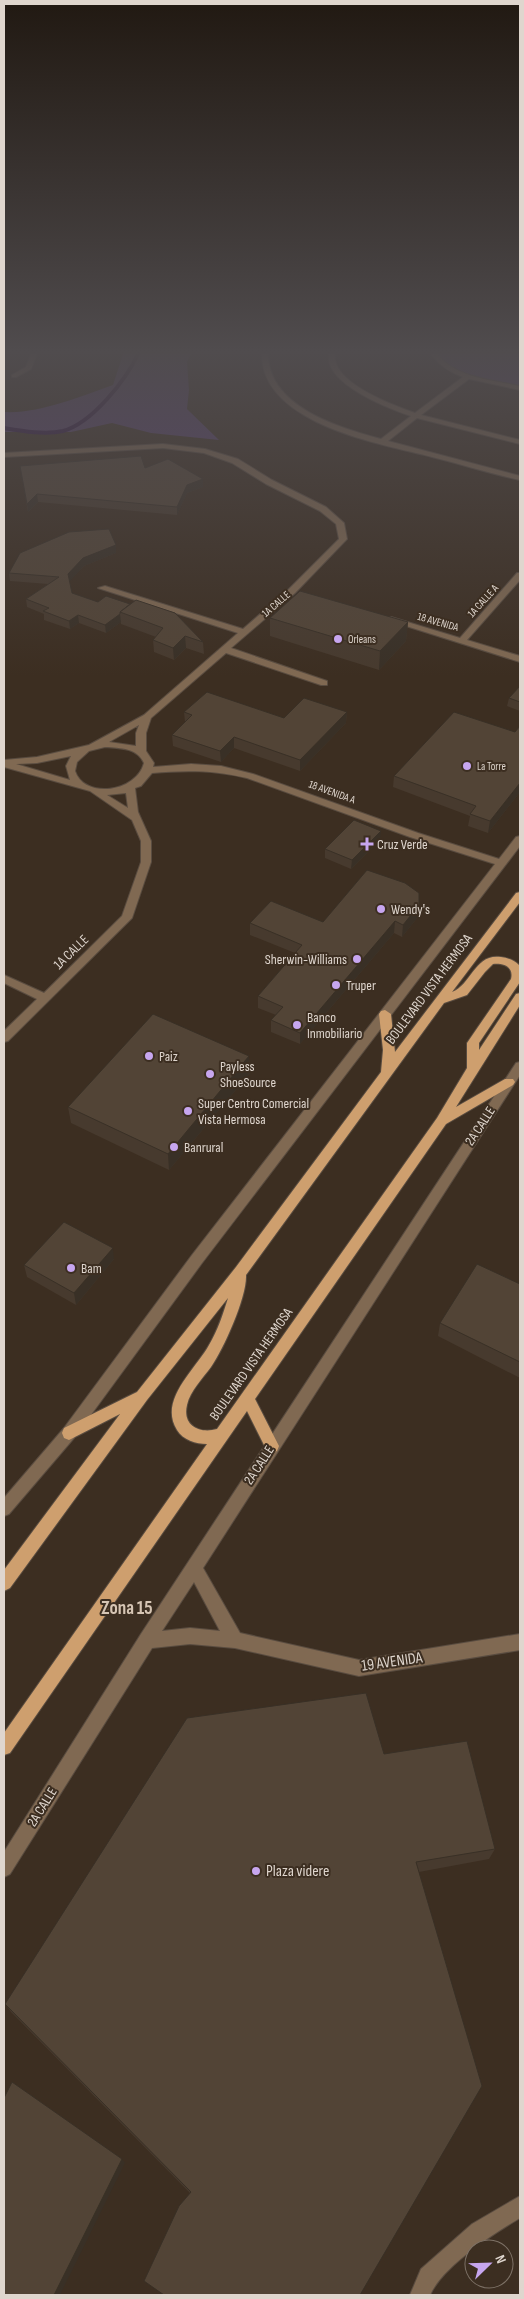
<svg xmlns="http://www.w3.org/2000/svg" width="524" height="2299" viewBox="0 0 524 2299" font-family="'Sofia Sans Condensed',sans-serif">
	<style>
		.green { fill: #5a4175 }
		.lines { fill: none; stroke-linecap: round; stroke-linejoin: round }
		.stream { stroke: #2d0e47; stroke-width: 4 }
		.minor-casing { stroke: #594c40; stroke-width: 2 }
		.major-casing { stroke: #594c40; stroke-width: 2 }
		.minor { fill: #806952; fill-rule: evenodd }
		.major { fill: #ce9f6e; fill-rule: evenodd }
		.wall { fill: #473a2e }
		.shaded-wall { fill: #393026 }
		.building { fill: #524436; stroke: #393026 }
		.poi-dot { fill: #c7a6ef; stroke: #3c2e21; stroke-width: 2 }
		.labels { text-anchor: middle; dominant-baseline: central; stroke-width: 4; stroke-linejoin: round; paint-order: stroke }
		.far-street-label { font-size: 11px; fill: #dfd6ce; stroke: #3c2e21 }
		.far-poi-label { font-size: 11px; fill: #dfd6ce; stroke: #3c2e21; text-anchor: start }
		.poi-label { font-size: 14px; fill: #dfd6ce; stroke: #3c2e21; text-anchor: start }
		.street-label { font-size: 14px; fill: #dfd6ce; stroke: #3c2e21 }
		.near-street-label { font-size: 16px; fill: #dfd6ce; stroke: #3c2e21 }
		.near-poi-label { font-size: 16px; fill: #dfd6ce; stroke: #3c2e21; text-anchor: start }
		.near-quarter-label { font-size: 19px; font-weight: bold; fill: #d6c5b4; stroke: #3c2e21 }
	</style>
	<rect width="100%" height="100%" fill="#3c2e21"/>
	<g class="green">
		<path d="M123,354H191L187,362L189,390L187,409L219,440L151,433L112,423L71,432H4V412C39,414 81,396 113,385Z"/>
		<path d="M436,354H520V387C498,382 446,376 436,354Z"/>
	</g>
	<g class="lines">
		<path class="stream" d="M4,428C22,431 45,435 63,431C92,423 126,380 138,354"/>
		<g class="minor-casing">
			<g id="minor">
				<polygon points="31,354 37,354 31,369 16,377 12,377 12,375 26,367"/>
				<path d="M262,354H268C268,407 340,428 381,439L411,416C390,409 324,384 329,354H335C331,383 395,406 415,413L463,377C449,372 439,365 431,354H437C456,378 492,380 520,386V390L469,379L421,415L520,440V444L417,418L388,441L520,476V480C491,474 461,464 432,457C381,444 261,424 262,354Z"/>
				<path d="M163,444L205,449L238,459L272,480L326,507L344,523L347,539L295,593L231,648L327,681V685H321L226,653L151,718L146,733V751L154,763L153,767L191,764L221,766L253,774L418,833L499,859L516,837L520,836V846L202,1263L74,1438L9,1514L4,1516V1498L64,1428L192,1255L495,864L410,837L247,778C214,770 185,770 152,773L141,786L135,788L138,812L151,841V862L132,918L8,1041L4,1042V1031L37,999L4,983V975L44,993L122,916L141,862V841L132,820L90,791L4,767V760L37,757L89,745L144,715L238,633L98,588L105,586L243,629L289,589L339,539L336,524L320,511L266,484L232,463L204,453L163,448L4,457V453ZM139,725L136,733V746L109,742ZM105,747C121,748 137,748 144,763C136,793 84,799 75,771L77,762L89,751ZM71,756L66,766L70,780L16,764L37,763ZM126,793L128,808L107,795Z"/>
				<polygon points="517,573 520,573 520,580 467,640 520,656 520,662 387,620 391,617 460,638"/>
				<path d="M520,1062V1075L203,1568L240,1633L359,1660L520,1634V1650L359,1676L235,1648L190,1644L152,1648L10,1874L4,1877V1852L141,1634L516,1063ZM194,1582L220,1631L190,1628L162,1631Z"/>
				<path d="M520,2196V2218C493,2234 443,2266 430,2295H410L421,2269L472,2224Z"/>
			</g>
		</g>
		<g class="major-casing">
			<path id="major" d="M520,892V902L452,992C472,984 475,953 501,957C508,958 514,960 519,965L520,982L479,1043V1050L516,994L520,993V1005L456,1107L505,1079H513L515,1082L513,1085L446,1124L255,1399L279,1446L277,1451L272,1453L267,1451L247,1411L10,1753L4,1755V1733L207,1444C196,1444 183,1440 177,1430C158,1400 196,1369 209,1345C218,1330 223,1314 228,1298L147,1400L10,1588L4,1591V1570L120,1414L69,1440L64,1438L62,1433L64,1428L137,1392L236,1267L381,1072L383,1050L379,1014L381,1011L385,1010L391,1014L395,1052L516,893ZM493,964C504,963 514,967 511,979L467,1043V1068L437,1118L217,1429C200,1434 182,1426 187,1405C190,1391 203,1378 211,1367C224,1348 247,1297 246,1275L444,1003L467,995L485,972Z"/>
		</g>
		<use href="#minor" class="minor"/>
		<use href="#major" class="major"/>
	</g>
	<g class="wall">
		<polygon points="20,466 145,468 203,487 187,493 177,515 38,502 28,512"/>
		<polygon points="116,553 84,566 69,581 72,593 203,642 204,654 186,648 174,660 154,652 153,640 156,637 121,624 121,622 106,633 79,623 70,629 44,620 44,614 27,607 26,599 48,584 10,581 9,573"/>
		<polygon points="270,618 408,622 406,641 379,670 270,636"/>
		<polygon points="520,686 520,711 507,706 509,698"/>
		<polygon points="184,712 284,718 347,712 346,723 300,771 234,748 221,762 173,746 172,735 185,722"/>
		<polygon points="520,726 520,792 488,833 468,826 470,816 393,787 394,776 515,732"/>
		<polygon points="380,840 351,869 325,858 325,849"/>
		<polygon points="418,917 402,937 394,933 300,1044 271,1032 271,1020 276,1015 258,1008 258,996 295,953 250,935 250,923 323,922"/>
		<polygon points="249,1056 250,1073 169,1170 71,1123 68,1107"/>
		<polygon points="114,1259 76,1305 27,1277 24,1265"/>
		<polygon points="520,1284 520,1378 438,1336 440,1323"/>
		<polygon points="384,1754 495,1849 489,1859 419,1872 190,2193 11,2012 5,2004"/>
	</g>
	<g class="shaded-wall">
		<polygon points="203,479 203,487 187,493 177,515 177,507 187,485"/>
		<polygon points="37,494 38,502 28,512 27,504"/>
		<polygon points="116,545 116,553 84,566 69,582 68,574 83,558"/>
		<polygon points="120,614 121,622 106,633 105,625"/>
		<polygon points="78,615 79,623 70,629 69,621"/>
		<polygon points="408,622 406,641 379,670 380,651"/>
		<polygon points="185,636 186,648 174,660 173,648"/>
		<polygon points="347,712 346,723 300,771 300,760"/>
		<polygon points="234,737 234,748 221,762 220,751"/>
		<polygon points="520,783 520,792 488,833 490,821"/>
		<polygon points="381,831 380,840 351,869 352,860"/>
		<polygon points="419,905 418,917 402,937 403,925"/>
		<polygon points="395,921 394,933 300,1044 300,1033"/>
		<polygon points="249,1056 250,1073 169,1170 168,1154"/>
		<polygon points="113,1248 114,1259 76,1305 74,1293"/>
		<polygon points="122,2159 125,2163 60,2295 54,2295"/>
	</g>
	<g class="building">
		<polygon points="141,456 145,468 168,459 203,479 187,485 177,507 37,494 27,504 20,466"/>
		<polygon points="109,529 116,545 83,558 68,574 72,593 98,602 106,596 130,604 120,612 120,614 105,625 78,615 69,621 43,611 49,608 26,599 59,577 9,573 20,553 69,532"/>
		<polygon points="300,591 408,622 380,651 270,618"/>
		<polygon points="136,600 175,613 203,642 185,636 173,648 153,640 163,628 120,612"/>
		<polygon points="520,686 520,702 509,698"/>
		<polygon points="207,692 284,718 304,698 347,712 300,760 234,737 220,751 172,735 192,715 184,712"/>
		<polygon points="454,712 515,732 520,726 520,783 490,821 470,814 476,806 394,776"/>
		<polygon points="354,820 381,831 352,860 325,849"/>
		<polygon points="367,870 405,883 419,893 419,905 403,925 395,921 300,1033 271,1020 283,1007 258,996 302,945 250,923 271,901 323,922"/>
		<polygon points="153,1014 249,1056 168,1154 68,1107"/>
		<polygon points="64,1222 113,1248 74,1293 24,1265"/>
		<polygon points="477,1264 520,1284 520,1362 440,1323"/>
		<polygon points="366,1693 384,1754 467,1741 495,1849 416,1862 482,2086 360,2295 164,2295 144,2281 179,2206 191,2192 5,2004 187,1718"/>
		<polygon points="12,2082 122,2159 54,2295 4,2295 4,2098"/>
	</g>
	<linearGradient id="sky" x2="0" y2="1"><stop stop-color="#211912"/><stop offset="0.52" stop-color="#504c4e"/><stop offset="1" stop-color="#504c4e" stop-opacity="0"/></linearGradient>
	<rect width="524" height="676" fill="url(#sky)"/>
	<g class="poi-dot">
		<circle cx="338" cy="639" r="5"/>
		<circle cx="467" cy="766" r="5"/>
		<path d="M364.5 836.5h5v5h5v5h-5v5h-5v-5h-5v-5h5z"/>
		<circle cx="381" cy="909" r="5"/>
		<circle cx="357" cy="959" r="5"/>
		<circle cx="336" cy="985" r="5"/>
		<circle cx="297" cy="1025" r="5"/>
		<circle cx="149" cy="1056" r="5"/>
		<circle cx="210" cy="1074" r="5"/>
		<circle cx="188" cy="1111" r="5"/>
		<circle cx="174" cy="1147" r="5"/>
		<circle cx="71" cy="1268" r="5"/>
		<circle cx="256" cy="1871" r="5"/>
	</g>
	<g class="labels">
		<g class="far-street-label">
			<text transform="translate(483 601) rotate(-48)">1A CALLE A</text>
			<text transform="translate(276 604) rotate(-41)">1A CALLE</text>
			<text transform="translate(438 622) rotate(16)">18 AVENIDA</text>
			<text transform="translate(332 792) rotate(20)">18 AVENIDA A</text>
		</g>
		<g class="far-poi-label">
			<text x="348" y="639">Orleans</text>
			<text x="477" y="766">La Torre</text>
		</g>
		<g class="poi-label">
			<text x="377" y="844">Cruz Verde</text>
			<text x="391" y="909">Wendy's</text>
			<text x="347" y="959" text-anchor="end">Sherwin-Williams</text>
			<text x="346" y="985">Truper</text>
			<text x="307" y="1017">Banco<tspan x="307" dy="16">Inmobiliario</tspan></text>
			<text x="159" y="1056">Paiz</text>
			<text x="220" y="1066">Payless<tspan x="220" dy="16">ShoeSource</tspan></text>
			<text x="198" y="1103">Super Centro Comercial<tspan x="198" dy="16">Vista Hermosa</tspan></text>
			<text x="184" y="1147">Banrural</text>
			<text x="81" y="1268">Bam</text>
		</g>
		<g class="street-label">
			<text transform="translate(71 952) rotate(-44)">1A CALLE</text>
			<text transform="translate(429 989) rotate(-53)">BOULEVARD VISTA HERMOSA</text>
			<text transform="translate(480 1126) rotate(-57)">2A CALLE</text>
			<text transform="translate(251 1364) rotate(-55)">BOULEVARD VISTA HERMOSA</text>
			<text transform="translate(259 1465) rotate(-57)">2A CALLE</text>
			<text transform="translate(42 1807) rotate(-58)">2A CALLE</text>
		</g>
		<g class="near-street-label">
			<text transform="translate(392 1662) rotate(-8)">19 AVENIDA</text>
		</g>
		<g class="near-poi-label">
			<text x="266" y="1871">Plaza videre</text>
		</g>
		<g class="near-quarter-label">
			<text x="127" y="1608">Zona 15</text>
		</g>
	</g>
	<rect width="524" height="2299" fill="none" stroke="#dfd6ce" stroke-width="10"/>
	<g transform="translate(489 2264) rotate(67)"><circle r="24" fill="#3c2e21" stroke="#7d7166"/>
	<path d="M0-4L9 19L0 12L-9 19Z" fill="#c7a6ef"/>
	<text y="-8" font-size="14" font-weight="bold" text-anchor="middle" fill="#dfd6ce">N</text>
	</g>
</svg>
